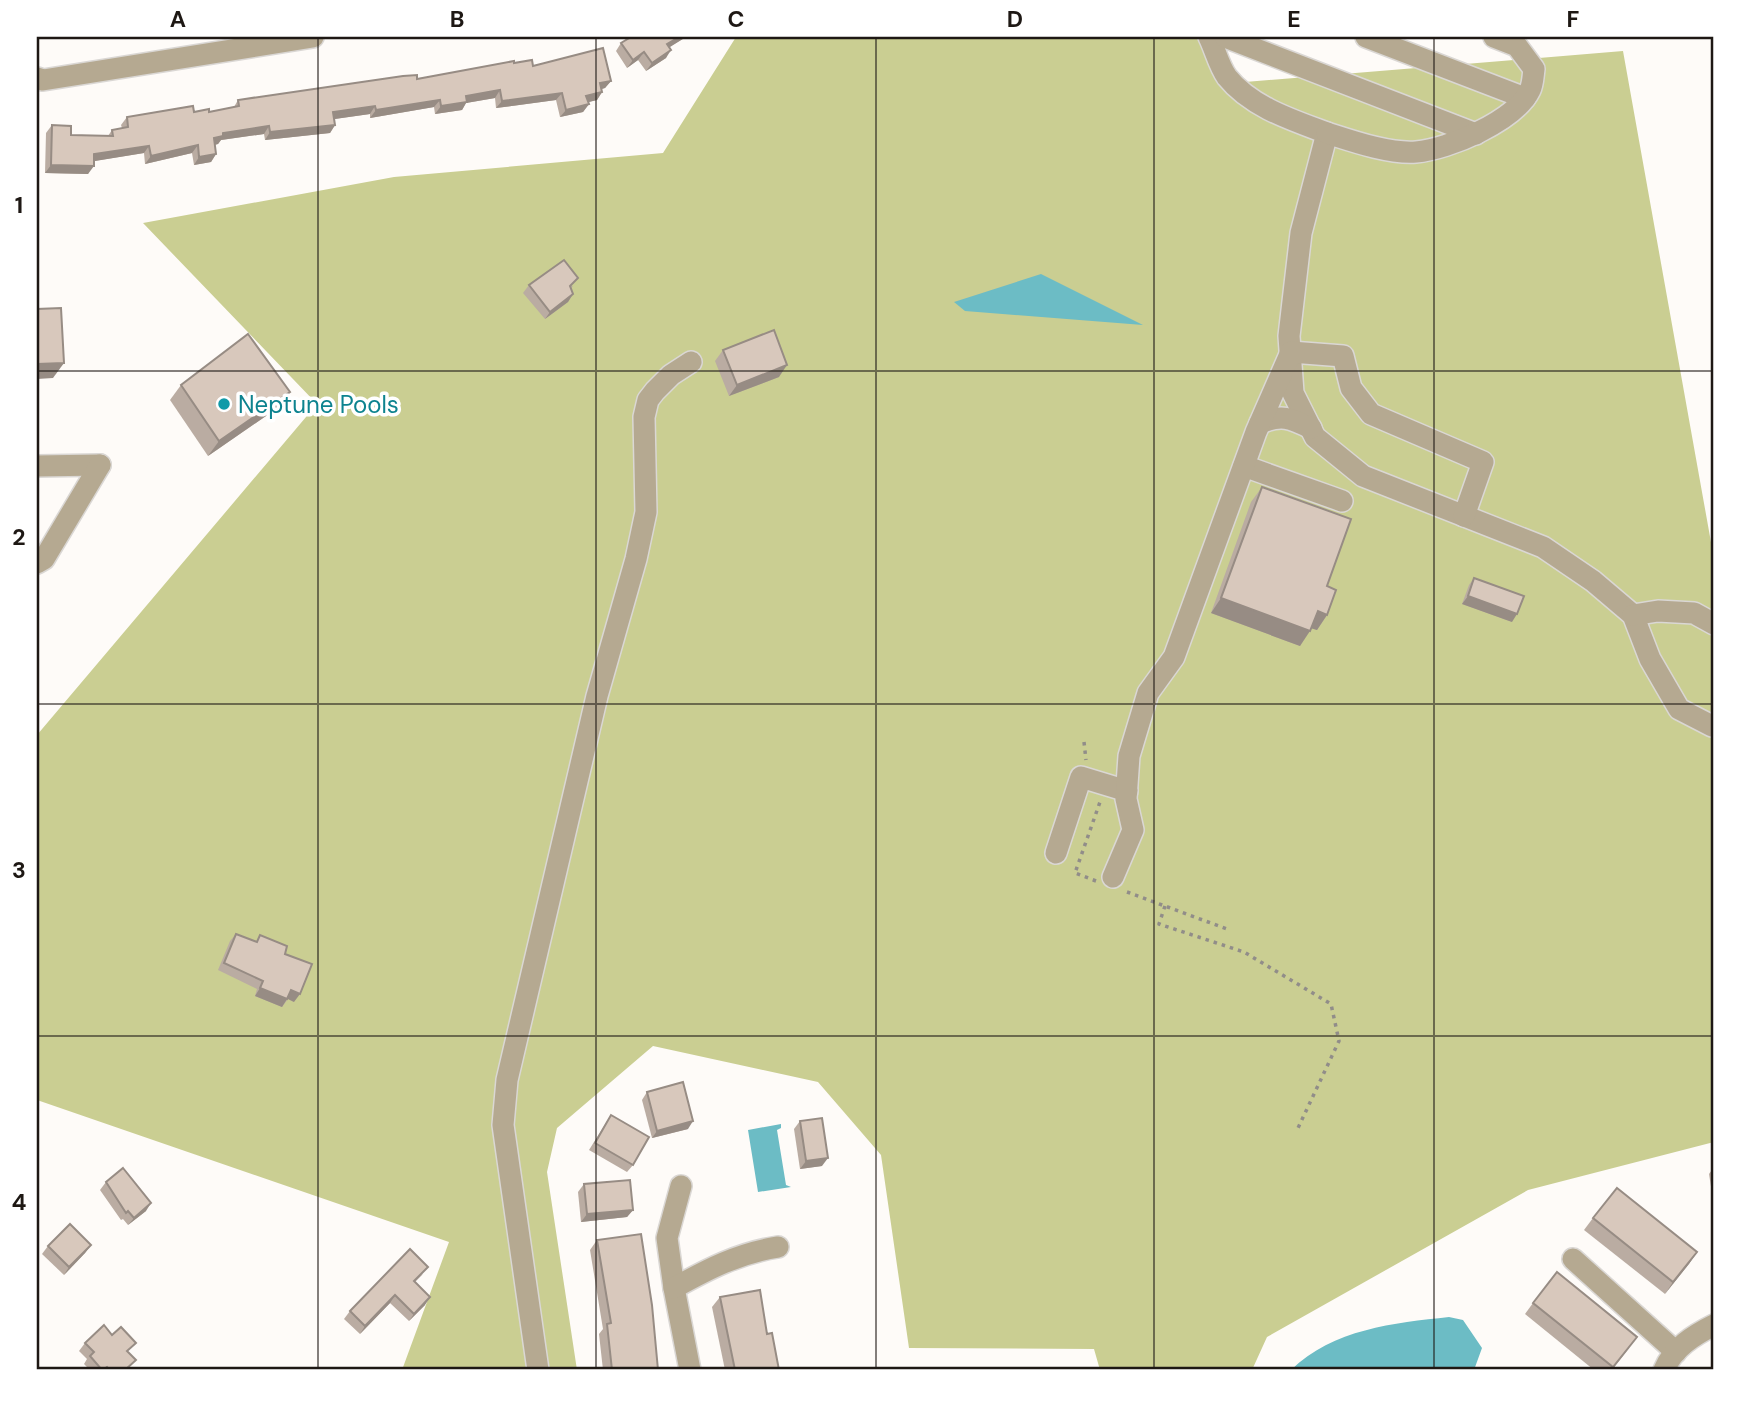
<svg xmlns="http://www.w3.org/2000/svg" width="1751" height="1407" viewBox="0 0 1751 1407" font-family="'DM Sans',sans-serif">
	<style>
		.forest { fill: #cace92 }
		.water { fill: #6cbcc5 }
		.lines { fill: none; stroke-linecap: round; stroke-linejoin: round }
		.minor-casing { stroke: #dad7d4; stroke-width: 24 }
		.path { stroke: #918d89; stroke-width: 3.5; stroke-dasharray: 3.5 5; stroke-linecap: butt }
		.minor { stroke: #b5a991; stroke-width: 21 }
		.wall { fill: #baaca2 }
		.shaded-wall { fill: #978c84 }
		.building { fill: #d8c8bc; stroke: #978c84; stroke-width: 2 }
		.grid { fill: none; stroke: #1e1814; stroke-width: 2; stroke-opacity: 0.55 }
		.culture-dot { fill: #0f9aa8; stroke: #fff; stroke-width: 2.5 }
		.labels { text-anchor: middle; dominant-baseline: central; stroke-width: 7; stroke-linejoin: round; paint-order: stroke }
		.culture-label { font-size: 24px; fill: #0d838f; stroke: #fff; text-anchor: start }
		.neatline { fill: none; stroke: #1e1814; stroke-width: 2.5 }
		.grid-label { font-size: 23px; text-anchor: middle; font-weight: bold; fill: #1e1814 }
	</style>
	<rect width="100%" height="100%" fill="#fefbf8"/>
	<polygon class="forest" points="736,37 1205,37 1221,84 1623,51 1714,559 1714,1142 1528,1190 1267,1337 1252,1370 1100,1370 1094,1349 909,1348 881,1155 818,1082 653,1046 557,1128 547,1172 577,1370 402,1370 449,1242 37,1100 37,735 317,404 143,223 394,177 663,153"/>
	<g class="water">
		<polygon points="1041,274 1143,325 965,311 954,302"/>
		<polygon points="781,1124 781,1128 777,1130 786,1185 791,1187 758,1192 748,1130"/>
		<path d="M1449,1317L1463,1320L1482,1348L1474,1370H1291C1333,1329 1394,1323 1449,1317Z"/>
	</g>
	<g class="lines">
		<g class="minor-casing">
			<g id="minor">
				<path d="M1209,37C1215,49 1219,66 1227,77C1251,107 1292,120 1327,133L1301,233L1289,336L1293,393L1315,437L1363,476L1543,547L1593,581L1633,615L1650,659L1679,709L1712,726L1714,724"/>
				<polyline points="1225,37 1476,134"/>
				<polyline points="1366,37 1525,98"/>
				<polyline points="37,78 43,80 313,37"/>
				<path d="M1327,133C1352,141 1389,154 1416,152C1449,149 1515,121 1530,90C1533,84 1533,76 1534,69L1517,46L1494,37"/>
				<path d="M1260,423C1282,414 1290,418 1311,428"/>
				<polyline points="37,466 100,465"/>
				<polyline points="1244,466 1342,501"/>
				<polyline points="37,563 44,559 100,465"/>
				<polyline points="1633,615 1658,611 1694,613 1714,624"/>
				<polyline points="1056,853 1081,777 1127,791"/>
				<polyline points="1113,877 1133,830 1126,799 1129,756 1148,693 1174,657 1256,432 1291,352 1343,356 1351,388 1371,414 1483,462 1464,516"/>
				<polyline points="681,1186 667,1238 674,1288 690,1370"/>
				<polyline points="1573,1259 1676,1352"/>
				<path d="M674,1288C708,1269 739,1253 778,1247"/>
				<polyline points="538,1370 503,1125 507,1080 597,696 636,559 646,512 644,417 648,400 655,391 671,375 691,362"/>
				<path d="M1664,1370C1673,1348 1694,1335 1714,1325"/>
			</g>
		</g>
		<g class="path">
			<polyline points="1084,742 1086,760"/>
			<polyline points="1096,881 1075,873 1100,802"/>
			<polyline points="1127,892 1227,929"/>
			<polyline points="1165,906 1159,924 1244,952 1331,1004 1339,1041 1298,1128"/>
		</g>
		<use href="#minor" class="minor"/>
	</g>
	<g class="wall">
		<polygon points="631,37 686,37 669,47 666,58 646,71 638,60 627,68 616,51 621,43"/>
		<polygon points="514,63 611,81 605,88 601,89 602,92 597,100 588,102 589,104 583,112 560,117 556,100 496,108 495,98 466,103 462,110 435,114 434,107 370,118 370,114 334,119 335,125 330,133 265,140 264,134 221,140 218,144 215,145 216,154 211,162 194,165 192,153 145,164 144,153 94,161 88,174 45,173 46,133 52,125 71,135 108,136 112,130 122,128 121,125 127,117 209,112 234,107 238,100 417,79"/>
		<polygon points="529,285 573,286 571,288 573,294 568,302 545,319 523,293"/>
		<polygon points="723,350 779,377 729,396 715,361"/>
		<polygon points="181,385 290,392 279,407 208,456 170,400"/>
		<polygon points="1262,487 1327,586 1327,615 1317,630 1311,628 1300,646 1211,613 1251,502"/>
		<polygon points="1474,578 1512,622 1462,604 1469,585"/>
		<polygon points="236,934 256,942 260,935 285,954 294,1002 288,999 282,1007 255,996 257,989 218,970 230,941"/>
		<polygon points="647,1092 688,1129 652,1138 642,1100"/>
		<polygon points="611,1115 633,1165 627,1172 589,1150"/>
		<polygon points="800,1121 822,1166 800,1169 794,1129"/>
		<polygon points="1714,1167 1714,1205 1709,1174"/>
		<polygon points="106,1182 146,1211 128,1225 123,1219 121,1220 100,1190"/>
		<polygon points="584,1184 633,1210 627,1217 581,1222 578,1192"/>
		<polygon points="1593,1218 1697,1252 1665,1294 1584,1230"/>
		<polygon points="597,1240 656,1364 658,1370 603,1370 599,1334 603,1329 590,1250"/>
		<polygon points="91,1245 85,1253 64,1275 42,1254 48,1246"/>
		<polygon points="423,1274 415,1282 425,1305 409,1321 390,1303 360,1334 344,1319 350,1311"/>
		<polygon points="720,1297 767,1334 779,1370 725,1370 712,1307"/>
		<polygon points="1533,1303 1629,1348 1612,1370 1594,1370 1525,1314"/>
		<polygon points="85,1343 129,1352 130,1368 128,1370 90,1370 84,1364 87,1359 79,1351"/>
	</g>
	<g class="shaded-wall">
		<polygon points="679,37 686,37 662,52 667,44"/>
		<polygon points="671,50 666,58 646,71 652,63"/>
		<polygon points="644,52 638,60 627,68 633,60"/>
		<polygon points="611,81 605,88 595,91 600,83"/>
		<polygon points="500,90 495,98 466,103 462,110 435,114 441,106 466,96"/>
		<polygon points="602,92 597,100 581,104 586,96"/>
		<polygon points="562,93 556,100 496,108 502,101"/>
		<polygon points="440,100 434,107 370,118 376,110"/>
		<polygon points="589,104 583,112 560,117 566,110"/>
		<polygon points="375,106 370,114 328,120 333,112"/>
		<polygon points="335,125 330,133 265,140 270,132"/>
		<polygon points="269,126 264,134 221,140 218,144 208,146 214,138 223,133"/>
		<polygon points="198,145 192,153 145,164 151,156"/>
		<polygon points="149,146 144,153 89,162 94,154"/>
		<polygon points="216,154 211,162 194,165 199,157"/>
		<polygon points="51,165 94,166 88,174 45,173"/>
		<polygon points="573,294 568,302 545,319 550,312"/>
		<polygon points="64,363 53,378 37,379 37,364"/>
		<polygon points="787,365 779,377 729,396 737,385"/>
		<polygon points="290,392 279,407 208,456 219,441"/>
		<polygon points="1468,596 1517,614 1512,622 1462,604"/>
		<polygon points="1221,598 1310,631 1300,646 1211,613"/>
		<polygon points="1318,611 1327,615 1317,630 1307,627"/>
		<polygon points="260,988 287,999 282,1007 255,996"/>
		<polygon points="291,990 300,994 294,1002 286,998"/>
		<polygon points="693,1121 688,1129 652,1138 657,1131"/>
		<polygon points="828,1158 822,1166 800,1169 806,1161"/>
		<polygon points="151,1203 146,1211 128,1225 134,1218"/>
		<polygon points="633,1210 627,1217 581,1222 587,1214"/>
		<polygon points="91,1245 85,1253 64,1275 69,1267"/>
		<polygon points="1697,1252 1689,1264 1665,1294 1673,1282"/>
		<polygon points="395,1295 390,1303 360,1334 365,1326"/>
		<polygon points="430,1297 425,1305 409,1321 414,1314"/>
	</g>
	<g class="building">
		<polygon points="631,37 679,37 667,44 671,50 652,63 644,52 633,60 621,43"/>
		<polygon points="603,48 611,81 600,83 602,92 586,96 589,104 566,110 562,93 502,101 500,90 466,96 467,102 441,106 440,100 376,110 375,106 333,112 335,125 270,132 269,126 223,133 223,136 214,138 216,154 199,157 198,145 151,156 149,146 94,154 94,166 51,165 52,125 71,126 71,135 113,136 112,130 128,127 127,117 193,106 194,112 209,109 209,112 239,106 238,100 403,76 417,75 417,79 514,61 514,63 532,60 533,66"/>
		<polygon points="564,260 578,278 570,286 573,294 550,312 529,285"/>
		<polygon points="61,308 64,363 37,364 37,309"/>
		<polygon points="774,330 787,365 737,385 723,350"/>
		<polygon points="248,334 290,392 219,441 181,385"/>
		<polygon points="1262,487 1351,519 1327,586 1336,590 1327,615 1318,611 1310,631 1221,598"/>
		<polygon points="1474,578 1524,596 1517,614 1468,596"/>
		<polygon points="236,934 257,942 260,935 287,946 285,954 312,964 300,994 291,990 287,999 260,988 263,981 224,963"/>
		<polygon points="683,1082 693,1121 657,1131 647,1092"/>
		<polygon points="611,1115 649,1137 633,1165 595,1143"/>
		<polygon points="822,1118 828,1158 806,1161 800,1121"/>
		<polygon points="123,1168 151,1203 134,1218 128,1211 126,1213 106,1182"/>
		<polygon points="630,1180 633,1210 587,1214 584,1184"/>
		<polygon points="1617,1188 1697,1252 1673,1282 1593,1218"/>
		<polygon points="70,1224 91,1245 69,1267 48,1246"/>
		<polygon points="641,1234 652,1305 658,1370 612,1370 607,1324 611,1323 597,1240"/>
		<polygon points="410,1249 428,1267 414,1281 430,1297 414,1314 395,1295 365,1326 350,1311"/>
		<polygon points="1557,1272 1637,1337 1613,1367 1533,1303"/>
		<polygon points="760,1290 767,1334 772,1333 779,1370 735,1370 720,1297"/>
		<polygon points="104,1325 112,1335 121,1327 136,1343 127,1351 136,1360 125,1370 110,1370 107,1367 102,1370 90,1356 94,1352 85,1343"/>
	</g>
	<path class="grid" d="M318,37V1370M596,37V1370M876,37V1370M1154,37V1370M1434,37V1370M37,371H1714M37,704H1714M37,1036H1714"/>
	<circle class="culture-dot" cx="224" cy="404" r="7"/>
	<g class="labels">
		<g class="culture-label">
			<text x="238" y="404">Neptune Pools</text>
		</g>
	</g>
	<rect width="1751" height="1407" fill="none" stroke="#ffffff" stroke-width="77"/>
	<rect x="38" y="38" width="1674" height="1330" class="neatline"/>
	<g class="grid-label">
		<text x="178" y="27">A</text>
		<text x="457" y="27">B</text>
		<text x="736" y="27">C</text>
		<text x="1015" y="27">D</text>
		<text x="1294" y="27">E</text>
		<text x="1573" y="27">F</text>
		<text x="19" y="213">1</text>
		<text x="19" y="545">2</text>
		<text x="19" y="878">3</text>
		<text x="19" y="1210">4</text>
	</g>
</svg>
